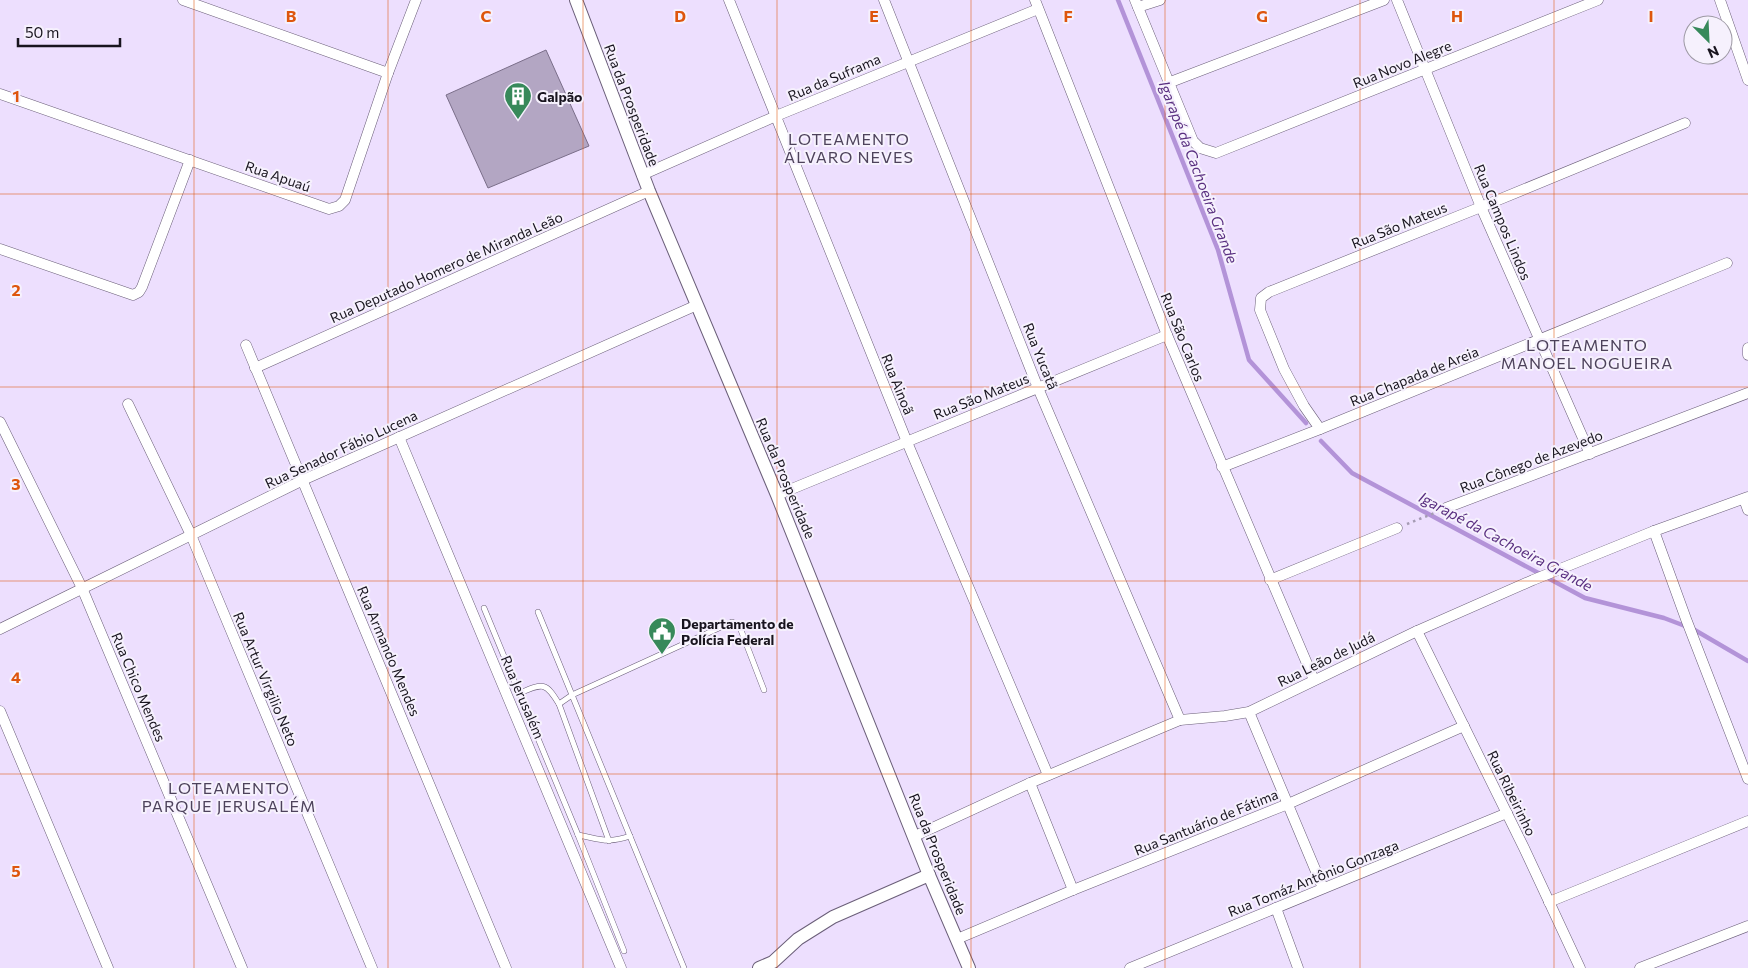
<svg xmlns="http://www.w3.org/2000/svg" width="1748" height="968" viewBox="0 0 1748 968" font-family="Commissioner,sans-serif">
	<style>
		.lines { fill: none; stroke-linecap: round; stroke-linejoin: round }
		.stream { stroke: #b393d8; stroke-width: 4.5 }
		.building { fill: #b3a6c3; stroke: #7a6e89 }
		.service-casing { stroke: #6a5e78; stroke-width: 6 }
		.minor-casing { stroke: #6a5e78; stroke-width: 11 }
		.tertiary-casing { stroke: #6a5e78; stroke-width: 14 }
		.path { stroke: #a59bb3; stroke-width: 2.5; stroke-dasharray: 2.5 4; stroke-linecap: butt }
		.service { stroke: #fff; stroke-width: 5 }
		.minor { stroke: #fff; stroke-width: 10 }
		.tertiary { stroke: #fff; stroke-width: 12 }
		.grid { fill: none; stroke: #de560d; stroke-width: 1; stroke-opacity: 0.55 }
		.labels { text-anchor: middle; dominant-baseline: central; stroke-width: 4; stroke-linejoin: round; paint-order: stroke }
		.street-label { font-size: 14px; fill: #18141e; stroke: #f6f1fd }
		.poi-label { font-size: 14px; font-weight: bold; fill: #18141e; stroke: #f6f1fd; text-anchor: start }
		.water-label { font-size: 15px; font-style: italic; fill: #5a3081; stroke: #f6f1fd }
		.quarter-label { font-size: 16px; letter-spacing: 1px; fill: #4d425b; stroke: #f6f1fd }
		.grid-label { font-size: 16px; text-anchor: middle; font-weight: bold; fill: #de560d; stroke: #f6f1fd; stroke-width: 4; stroke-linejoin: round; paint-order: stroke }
	</style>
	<rect width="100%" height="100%" fill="#eddffe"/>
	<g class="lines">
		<g class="stream">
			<polyline points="1118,0 1218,250 1249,360 1306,423"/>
			<polyline points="1321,441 1352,473 1585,598 1664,618 1693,629 1748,661"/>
		</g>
	</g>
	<polygon class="building" points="546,50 589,146 488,188 446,95"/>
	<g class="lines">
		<g class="service-casing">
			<g id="service">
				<path d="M484,608L578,835C600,839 607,844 630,836"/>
				<polyline points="538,612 684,968"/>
				<path d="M520,693C543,683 546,682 559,704L609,841"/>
				<polyline points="559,704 572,695 732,622 739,625 764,690"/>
				<polyline points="578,835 624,951"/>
			</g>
		</g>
		<g class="minor-casing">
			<g id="minor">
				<polyline points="183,0 388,73"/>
				<polyline points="729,0 907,442 1048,775"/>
				<polyline points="884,0 1038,388 1180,720"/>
				<polyline points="1035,0 1167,335 1314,680"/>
				<polyline points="1135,0 1193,141 1200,148 1216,153 1598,0"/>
				<polyline points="1397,0 1481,207 1590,454"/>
				<polyline points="1720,0 1748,80"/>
				<polyline points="1138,7 1160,0"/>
				<polyline points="1168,83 1384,0"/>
				<polyline points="0,94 329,209 339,206 345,200 388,73 416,0"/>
				<polyline points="642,175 776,116 1038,9"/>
				<polyline points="0,249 133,295 139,292 142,287 190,160"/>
				<polyline points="246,345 506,968"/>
				<polyline points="1748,348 1748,355"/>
				<polyline points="255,368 649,191"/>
				<polyline points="128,404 191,535 372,968"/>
				<polyline points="0,422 82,588 242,968"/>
				<polyline points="1320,429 1304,406 1284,369 1260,310 1261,298 1269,292 1481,207 1685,123"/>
				<polyline points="399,437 621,968"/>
				<polyline points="1222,467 1320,429 1727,263"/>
				<polyline points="777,495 1167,335"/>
				<polyline points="1744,499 1748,510"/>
				<polyline points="1446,508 1748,393"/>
				<polyline points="1654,531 1686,619 1748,779"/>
				<polyline points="1270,580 1397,528"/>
				<polyline points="0,629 303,480 697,305"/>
				<polyline points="1417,631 1524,848 1580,968"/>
				<polyline points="0,711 108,968"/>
				<polyline points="1249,712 1323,888"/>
				<polyline points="1030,783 1073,890"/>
				<polyline points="915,836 1030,783 1180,720 1225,716 1249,712 1417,631 1533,580 1654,531 1748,497"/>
				<polyline points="1549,902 1748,821"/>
				<polyline points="1276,908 1298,968"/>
				<polyline points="957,939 1073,890 1288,804 1464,726"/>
				<polyline points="1130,968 1507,813"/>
				<polyline points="1640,968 1748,926"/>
			</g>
		</g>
		<g class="tertiary-casing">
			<g id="tertiary">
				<polyline points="576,0 649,191 777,495 929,875 969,968"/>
				<polyline points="759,968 773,962 798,939 833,917 929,875"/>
			</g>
		</g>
		<polyline class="path" points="1407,524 1437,512"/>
		<use href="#service" class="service"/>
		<use href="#minor" class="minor"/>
		<use href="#tertiary" class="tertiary"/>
	</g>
	<path class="grid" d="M194,0V968M388,0V968M583,0V968M777,0V968M971,0V968M1165,0V968M1360,0V968M1554,0V968M0,194H1748M0,387H1748M0,581H1748M0,774H1748"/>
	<defs>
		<g id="building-pin" transform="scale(1.4375)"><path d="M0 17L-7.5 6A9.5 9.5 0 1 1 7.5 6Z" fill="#37895a" stroke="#f6f1fd"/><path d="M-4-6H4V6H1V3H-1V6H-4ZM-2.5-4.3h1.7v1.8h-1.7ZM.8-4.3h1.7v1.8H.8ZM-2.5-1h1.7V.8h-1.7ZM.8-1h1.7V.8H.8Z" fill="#fff"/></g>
		<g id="civic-pin" transform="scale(1.4375)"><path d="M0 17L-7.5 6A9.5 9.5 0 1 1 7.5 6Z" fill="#37895a" stroke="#f6f1fd"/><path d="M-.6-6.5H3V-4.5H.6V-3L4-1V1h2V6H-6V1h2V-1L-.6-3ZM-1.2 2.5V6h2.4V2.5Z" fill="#fff"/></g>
	</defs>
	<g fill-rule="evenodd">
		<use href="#building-pin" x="518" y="96"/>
		<use href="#civic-pin" x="662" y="631"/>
	</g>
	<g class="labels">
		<g class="street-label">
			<text transform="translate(1402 64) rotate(-22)">Rua Novo Alegre</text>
			<text transform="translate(834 77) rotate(-23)">Rua da Suframa</text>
			<text transform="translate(632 105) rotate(69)">Rua da Prosperidade</text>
			<text transform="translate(278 176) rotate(19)">Rua Apuaú</text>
			<text transform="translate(1503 222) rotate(67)">Rua Campos Lindos</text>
			<text transform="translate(1399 225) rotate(-22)">Rua São Mateus</text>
			<text transform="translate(446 267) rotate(-24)">Rua Deputado Homero de Miranda Leão</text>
			<text transform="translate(1183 337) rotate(68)">Rua São Carlos</text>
			<text transform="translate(1041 356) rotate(68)">Rua Yucatã</text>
			<text transform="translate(1414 376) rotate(-22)">Rua Chapada de Areia</text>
			<text transform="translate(898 384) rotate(68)">Rua Ainoã</text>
			<text transform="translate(981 396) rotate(-22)">Rua São Mateus</text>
			<text transform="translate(341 449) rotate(-25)">Rua Senador Fábio Lucena</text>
			<text transform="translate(1531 461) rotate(-21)">Rua Cônego de Azevedo</text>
			<text transform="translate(786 478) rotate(67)">Rua da Prosperidade</text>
			<text transform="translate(389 651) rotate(67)">Rua Armando Mendes</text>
			<text transform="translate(1326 659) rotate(-26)">Rua Leão de Judá</text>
			<text transform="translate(266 679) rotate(67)">Rua Artur Virgilio Neto</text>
			<text transform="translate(139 687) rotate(67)">Rua Chico Mendes</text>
			<text transform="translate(523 697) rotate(67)">Rua Jerusalém</text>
			<text transform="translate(1512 793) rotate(64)">Rua Ribeirinho</text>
			<text transform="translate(1206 822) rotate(-22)">Rua Santuário de Fátima</text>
			<text transform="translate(938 854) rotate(68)">Rua da Prosperidade</text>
			<text transform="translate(1313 878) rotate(-22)">Rua Tomáz Antônio Gonzaga</text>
		</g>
		<g class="poi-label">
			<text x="537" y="96">Galpão</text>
			<text x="681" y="623">Departamento de<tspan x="681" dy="16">Polícia Federal</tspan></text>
		</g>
		<g class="water-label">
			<text transform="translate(1199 172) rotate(69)">Igarapé da Cachoeira Grande</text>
			<text transform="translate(1506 541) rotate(28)">Igarapé da Cachoeira Grande</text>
		</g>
		<g class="quarter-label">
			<text x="849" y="138">LOTEAMENTO<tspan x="849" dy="18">ÁLVARO NEVES</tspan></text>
			<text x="1587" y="344">LOTEAMENTO<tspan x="1587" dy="18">MANOEL NOGUEIRA</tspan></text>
			<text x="229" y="787">LOTEAMENTO<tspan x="229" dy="18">PARQUE JERUSALÉM</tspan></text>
		</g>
	</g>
	<g class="grid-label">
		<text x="291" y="22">B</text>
		<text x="486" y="22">C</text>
		<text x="680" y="22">D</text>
		<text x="874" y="22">E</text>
		<text x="1068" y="22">F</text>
		<text x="1262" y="22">G</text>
		<text x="1457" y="22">H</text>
		<text x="1651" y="22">I</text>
		<text x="16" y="102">1</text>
		<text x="16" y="296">2</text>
		<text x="16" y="490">3</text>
		<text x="16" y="683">4</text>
		<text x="16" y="877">5</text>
	</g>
	<g transform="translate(1708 40) rotate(156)"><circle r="24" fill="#f6f1fd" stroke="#9d99a4"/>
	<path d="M0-4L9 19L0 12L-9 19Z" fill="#37895a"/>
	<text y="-8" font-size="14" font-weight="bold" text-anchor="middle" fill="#18141e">N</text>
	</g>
	<path d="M18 38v8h102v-8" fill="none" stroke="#18141e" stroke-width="2.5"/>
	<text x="25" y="38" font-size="15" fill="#18141e" stroke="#f6f1fd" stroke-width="4" paint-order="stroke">50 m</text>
</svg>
